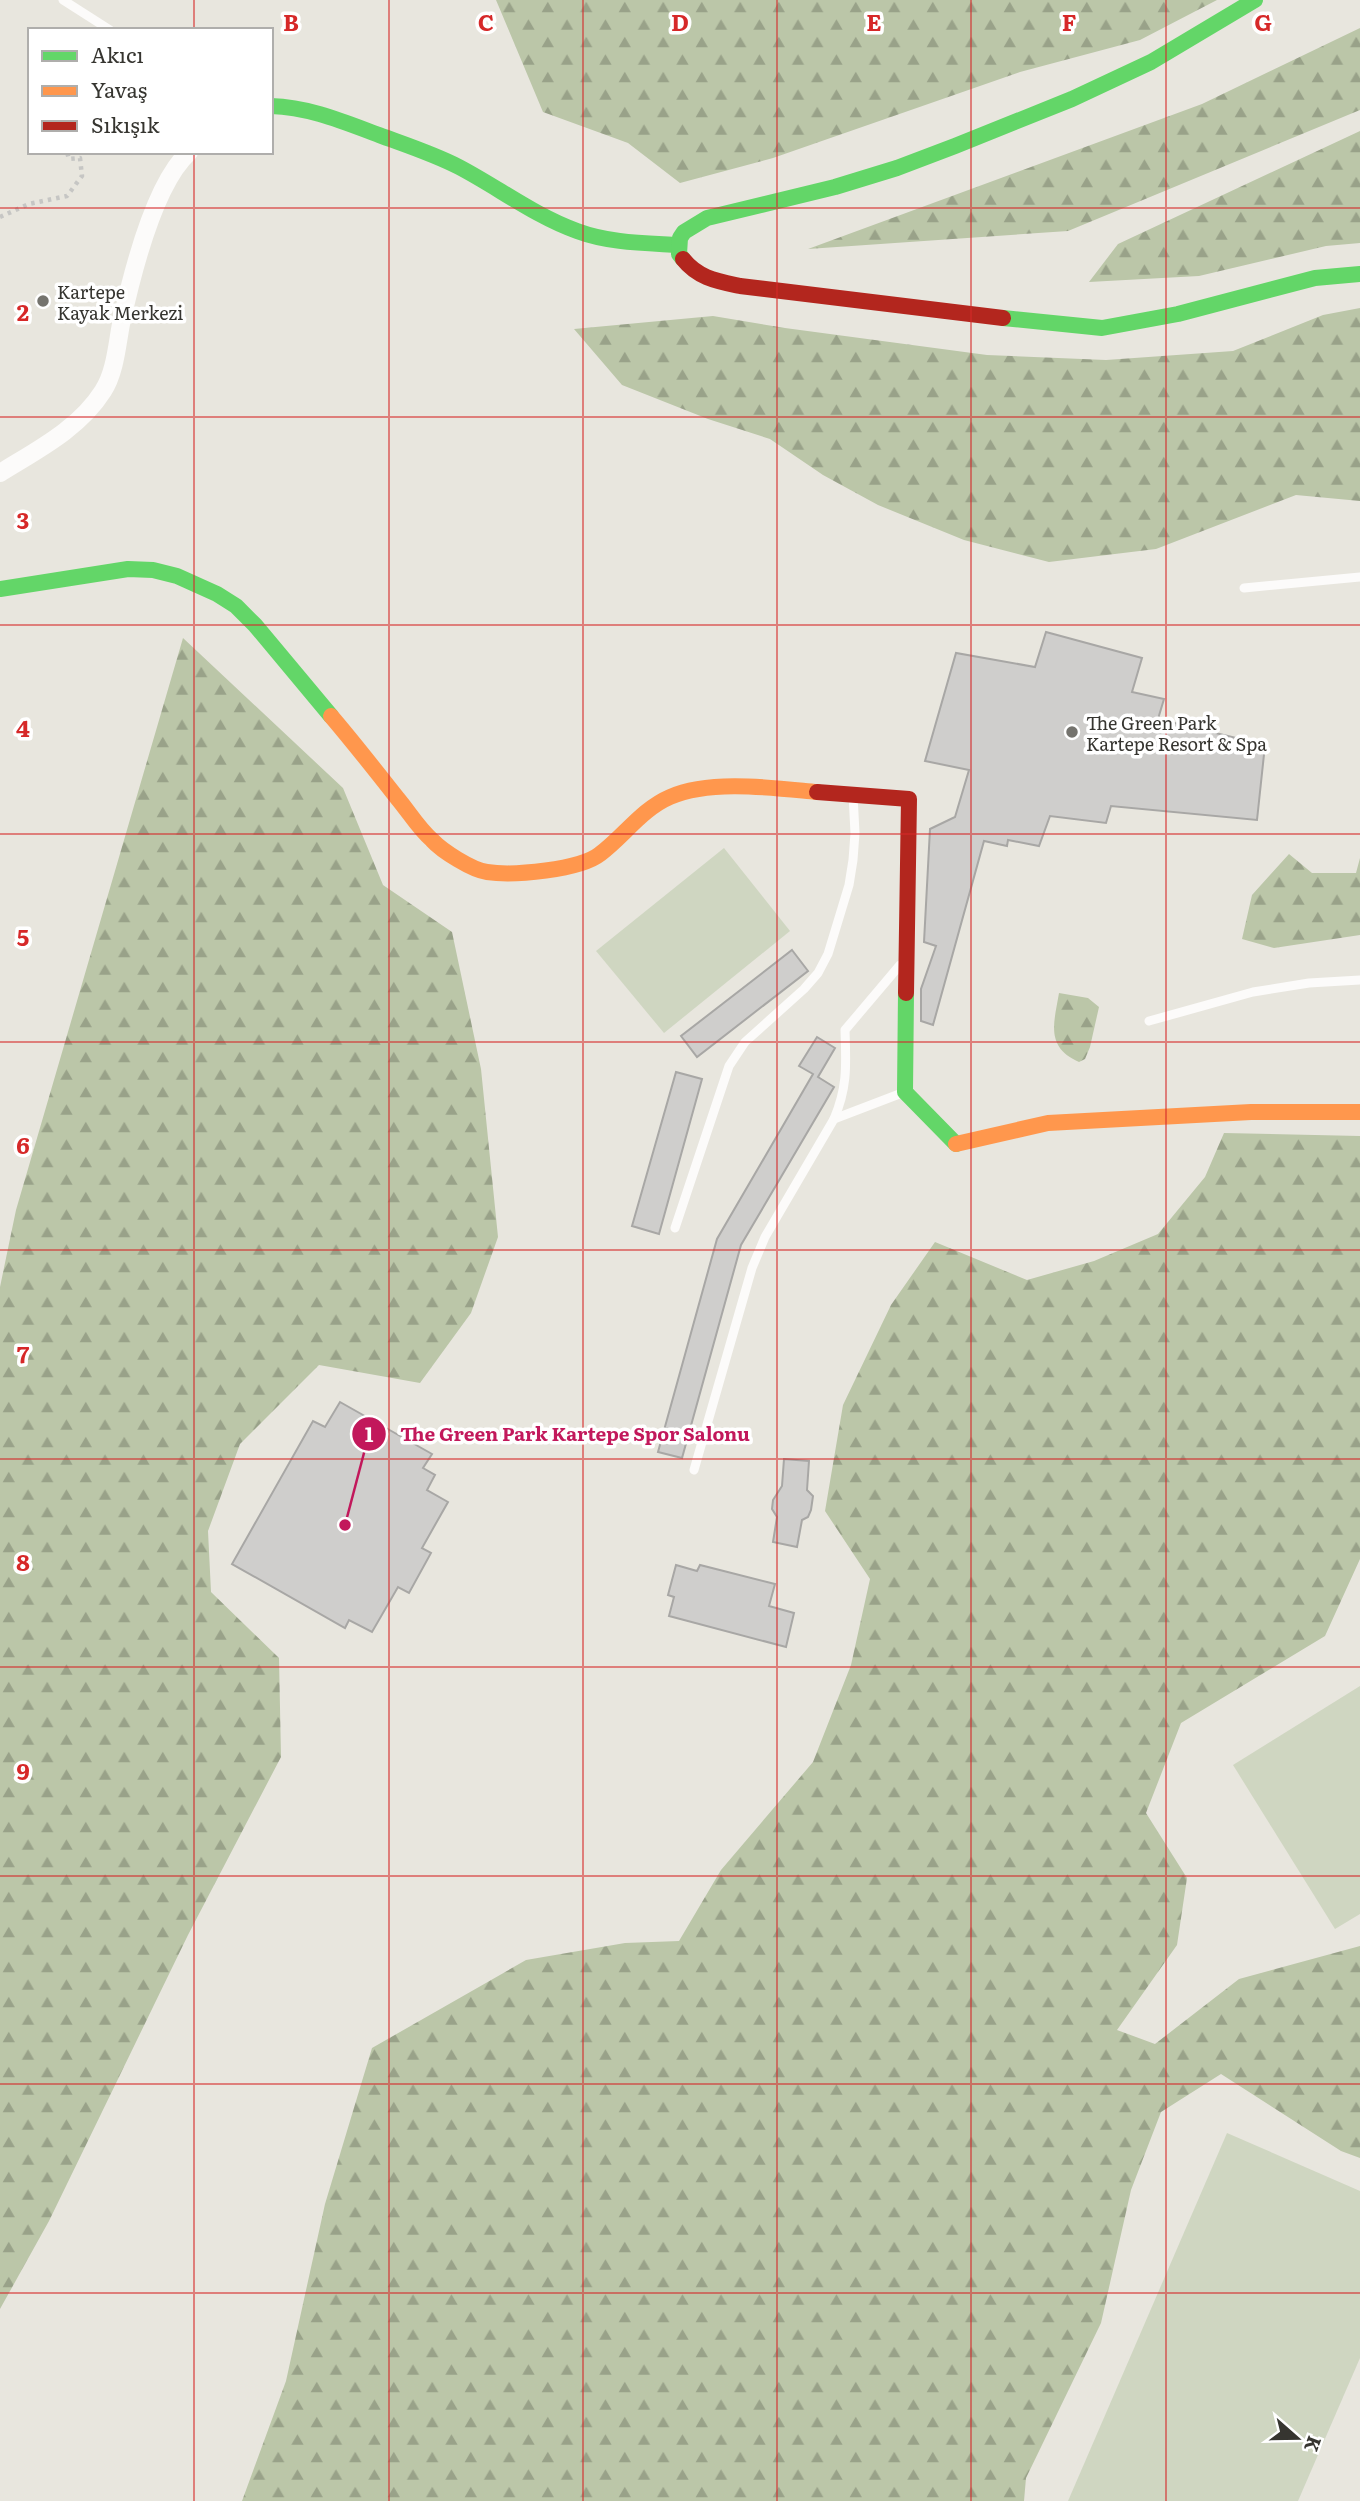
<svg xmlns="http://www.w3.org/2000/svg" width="1360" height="2501" viewBox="0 0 1360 2501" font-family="Literata,serif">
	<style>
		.forest { fill: url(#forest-firs) }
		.park { fill: #cfd6c1 }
		.building { fill: #cfcecc; stroke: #a8a7a5; stroke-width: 2 }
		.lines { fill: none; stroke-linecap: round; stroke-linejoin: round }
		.path { stroke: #c6c6c4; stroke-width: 4.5; stroke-dasharray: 3.5 5; stroke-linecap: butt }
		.lane { stroke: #fcfbfa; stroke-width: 9 }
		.street { stroke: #fcfbfa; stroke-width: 18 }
		.fast { stroke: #63d668; stroke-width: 16 }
		.slow { stroke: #ff974d; stroke-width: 16 }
		.jam { stroke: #b3261e; stroke-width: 16 }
		.grid { fill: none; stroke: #d62828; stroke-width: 2; stroke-opacity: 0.55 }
		.poi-dot { fill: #74736d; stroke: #fff; stroke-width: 2.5 }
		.labels { text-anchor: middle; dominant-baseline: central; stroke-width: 7; stroke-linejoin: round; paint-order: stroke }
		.poi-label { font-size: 18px; fill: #363530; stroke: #fff; text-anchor: start }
		.grid-label { font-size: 23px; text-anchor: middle; font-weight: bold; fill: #d62828; stroke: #fff; stroke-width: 7; stroke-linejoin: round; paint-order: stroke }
		.leader { fill: none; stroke: #c2185b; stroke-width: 2.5 }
		.callout-dot { fill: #c2185b; stroke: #fff; stroke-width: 2.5 }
		.mark-label { font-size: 21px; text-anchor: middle; font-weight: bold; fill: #fff }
		.callout-label { font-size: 19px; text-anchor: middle; font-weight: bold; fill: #c2185b; stroke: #fff; stroke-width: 7; stroke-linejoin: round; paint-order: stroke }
	</style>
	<defs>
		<pattern id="forest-firs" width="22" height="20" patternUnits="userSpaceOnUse" patternTransform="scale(1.75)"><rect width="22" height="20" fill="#bbc6a8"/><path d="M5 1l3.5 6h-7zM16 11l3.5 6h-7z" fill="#99a289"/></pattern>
	</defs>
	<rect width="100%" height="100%" fill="#e8e6de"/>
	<g class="forest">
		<polygon points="496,0 1217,0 1140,40 1020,72 773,158 680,183 628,143 543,112"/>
		<polygon points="1360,28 1360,110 1068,231 808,249 1202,104"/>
		<polygon points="1360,131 1360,243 1326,246 1199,276 1089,282 1118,244"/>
		<polygon points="1360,308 1360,501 1296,495 1156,549 1049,562 964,540 878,505 823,475 770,439 708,419 622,385 574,329 713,316 785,328 987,355 1106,360 1233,351 1323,315"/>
		<polygon points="183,638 343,788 383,885 452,932 481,1069 498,1237 471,1313 420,1383 319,1365 240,1444 208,1531 211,1592 279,1658 281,1757 188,1935 49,2221 0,2309 0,1287 16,1210"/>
		<polygon points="1289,854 1312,873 1356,873 1360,858 1360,935 1274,948 1242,939 1252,895"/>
		<path d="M1059,993L1088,998L1099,1007L1090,1047L1085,1059L1079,1062C1045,1047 1054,1023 1059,993Z"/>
		<polygon points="1224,1133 1360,1136 1360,1559 1325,1636 1181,1723 1146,1813 1187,1878 1177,1945 1117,2030 1155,2044 1239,1979 1360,1946 1360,2158 1341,2151 1221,2074 1161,2112 1131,2190 1101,2323 1026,2478 1024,2501 242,2501 286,2381 325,2204 372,2048 526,1960 625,1943 679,1941 721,1870 813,1762 851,1665 870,1579 825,1511 843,1405 891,1305 935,1242 1027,1280 1094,1261 1158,1234 1205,1177"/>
	</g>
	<g class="park">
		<polygon points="724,848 790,931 664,1033 596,951"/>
		<polygon points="1360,1686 1360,1914 1335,1929 1233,1765"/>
		<polygon points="1227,2133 1360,2191 1360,2358 1298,2501 1068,2501"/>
	</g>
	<g class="building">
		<polygon points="1046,632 1142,658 1132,692 1164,699 1158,719 1265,745 1257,820 1111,806 1106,823 1050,816 1039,846 1008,840 1007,846 984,841 933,1025 921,1021 921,989 936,946 924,942 930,829 955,817 969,770 925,761 956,653 1035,667"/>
		<polygon points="792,950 808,971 697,1057 681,1036"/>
		<polygon points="817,1037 835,1048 818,1077 834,1087 741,1245 682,1458 658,1452 717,1239 813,1074 799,1066"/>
		<polygon points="676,1072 702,1079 659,1234 632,1226"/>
		<polygon points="340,1402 432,1454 423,1468 435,1475 427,1490 448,1502 422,1548 431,1553 409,1593 398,1587 372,1632 349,1620 345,1628 232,1564 313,1421 325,1427"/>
		<polygon points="784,1459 809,1461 807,1490 813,1496 811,1510 808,1517 802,1520 797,1547 773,1542 777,1517 772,1509 773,1500 782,1486"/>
		<polygon points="676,1565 697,1571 700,1565 775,1584 769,1606 794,1613 786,1647 669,1616 674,1597 668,1595"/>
	</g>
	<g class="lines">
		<polyline class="path" points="0,217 29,204 67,196 82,176 80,158 69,159 67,152"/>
		<g class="lane">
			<polyline points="63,0 110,30"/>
			<polyline points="1244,588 1360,577"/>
			<polyline points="1149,1021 1253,992 1309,983 1360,980"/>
			<path d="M834,1119C848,1086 846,1064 845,1030L900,965"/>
			<polyline points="675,1228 729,1066 745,1042 804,989 818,973 828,954 849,885 853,860 855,833 853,795"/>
			<polyline points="694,1470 752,1268 765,1237 834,1119 902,1093"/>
		</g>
		<path class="street" d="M0,473C37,450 79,429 103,391C115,373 117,345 121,324C131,278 153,185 189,152"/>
		<g class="fast">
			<path d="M271,106C309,107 344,122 379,135C406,145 434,154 459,167C499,188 535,216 577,231C609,243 644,243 678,245"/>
			<polyline points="683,259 679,254 680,238 684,232 707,218 835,187 897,168 955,146 1072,99 1151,62 1255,0"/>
			<polyline points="1003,318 1102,328 1178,314 1315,278 1360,274"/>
			<polyline points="0,589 128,569 153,570 177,576 217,594 236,606 255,625 331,716"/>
			<polyline points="906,993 905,1092 956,1144"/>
		</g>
		<g class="slow">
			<path d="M331,716C354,743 376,771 398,799C409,812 419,829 432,840C442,851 472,870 487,872C513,876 580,870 600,854C624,836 642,809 670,797C710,779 774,788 817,792"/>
			<polyline points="956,1144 1048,1123 1251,1112 1360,1112"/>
		</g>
		<g class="jam">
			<path d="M683,259C698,278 717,281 740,286L1003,318"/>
			<polyline points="817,792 909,799 906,993"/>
		</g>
	</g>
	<path class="grid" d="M194,0V30M389,0V2501M583,0V2501M777,0V2501M971,0V2501M1166,0V2501M194,152V2501M0,208H1360M0,417H1360M0,625H1360M0,834H1360M0,1042H1360M0,1250H1360M0,1459H1360M0,1667H1360M0,1876H1360M0,2084H1360M0,2293H1360"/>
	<g class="poi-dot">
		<circle cx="43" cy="301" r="7"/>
		<circle cx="1072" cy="732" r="7"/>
	</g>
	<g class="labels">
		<g class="poi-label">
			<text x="57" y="291">Kartepe<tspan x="57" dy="21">Kayak Merkezi</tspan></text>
			<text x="1086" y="722">The Green Park<tspan x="1086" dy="21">Kartepe Resort &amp; Spa</tspan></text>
		</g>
	</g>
	<g class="grid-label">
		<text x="291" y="31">B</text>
		<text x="486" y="31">C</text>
		<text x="680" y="31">D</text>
		<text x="874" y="31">E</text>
		<text x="1069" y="31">F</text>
		<text x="1263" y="31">G</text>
		<text x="23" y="321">2</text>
		<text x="23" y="529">3</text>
		<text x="23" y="737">4</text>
		<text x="23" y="946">5</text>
		<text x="23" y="1154">6</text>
		<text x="23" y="1363">7</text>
		<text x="23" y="1571">8</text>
		<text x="23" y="1780">9</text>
	</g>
	<path class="leader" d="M345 1525L369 1434"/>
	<g class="callout-dot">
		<circle cx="345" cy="1525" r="7"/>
		<circle cx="369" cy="1434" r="18"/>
	</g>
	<g class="mark-label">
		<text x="369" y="1442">1</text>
	</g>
	<g class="callout-label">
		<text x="575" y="1441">The Green Park Kartepe Spor Salonu</text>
	</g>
	<rect x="28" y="28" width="245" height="126" fill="#ffffff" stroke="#afaeac" stroke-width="2"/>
	<rect x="42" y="51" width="35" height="10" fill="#63d668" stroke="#afaeac" stroke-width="2"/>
	<text x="91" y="63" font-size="21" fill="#363530">Akıcı</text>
	<rect x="42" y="86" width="35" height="10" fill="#ff974d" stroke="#afaeac" stroke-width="2"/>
	<text x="91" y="98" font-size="21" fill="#363530">Yavaş</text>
	<rect x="42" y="121" width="35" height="10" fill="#b3261e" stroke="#afaeac" stroke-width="2"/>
	<text x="91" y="133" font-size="21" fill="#363530">Sıkışık</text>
	<g transform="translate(1297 2438) rotate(110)" stroke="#ffffff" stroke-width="5" paint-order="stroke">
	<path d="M0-5L12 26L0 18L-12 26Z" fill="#363530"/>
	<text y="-10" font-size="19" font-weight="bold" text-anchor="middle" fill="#363530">K</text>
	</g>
</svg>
